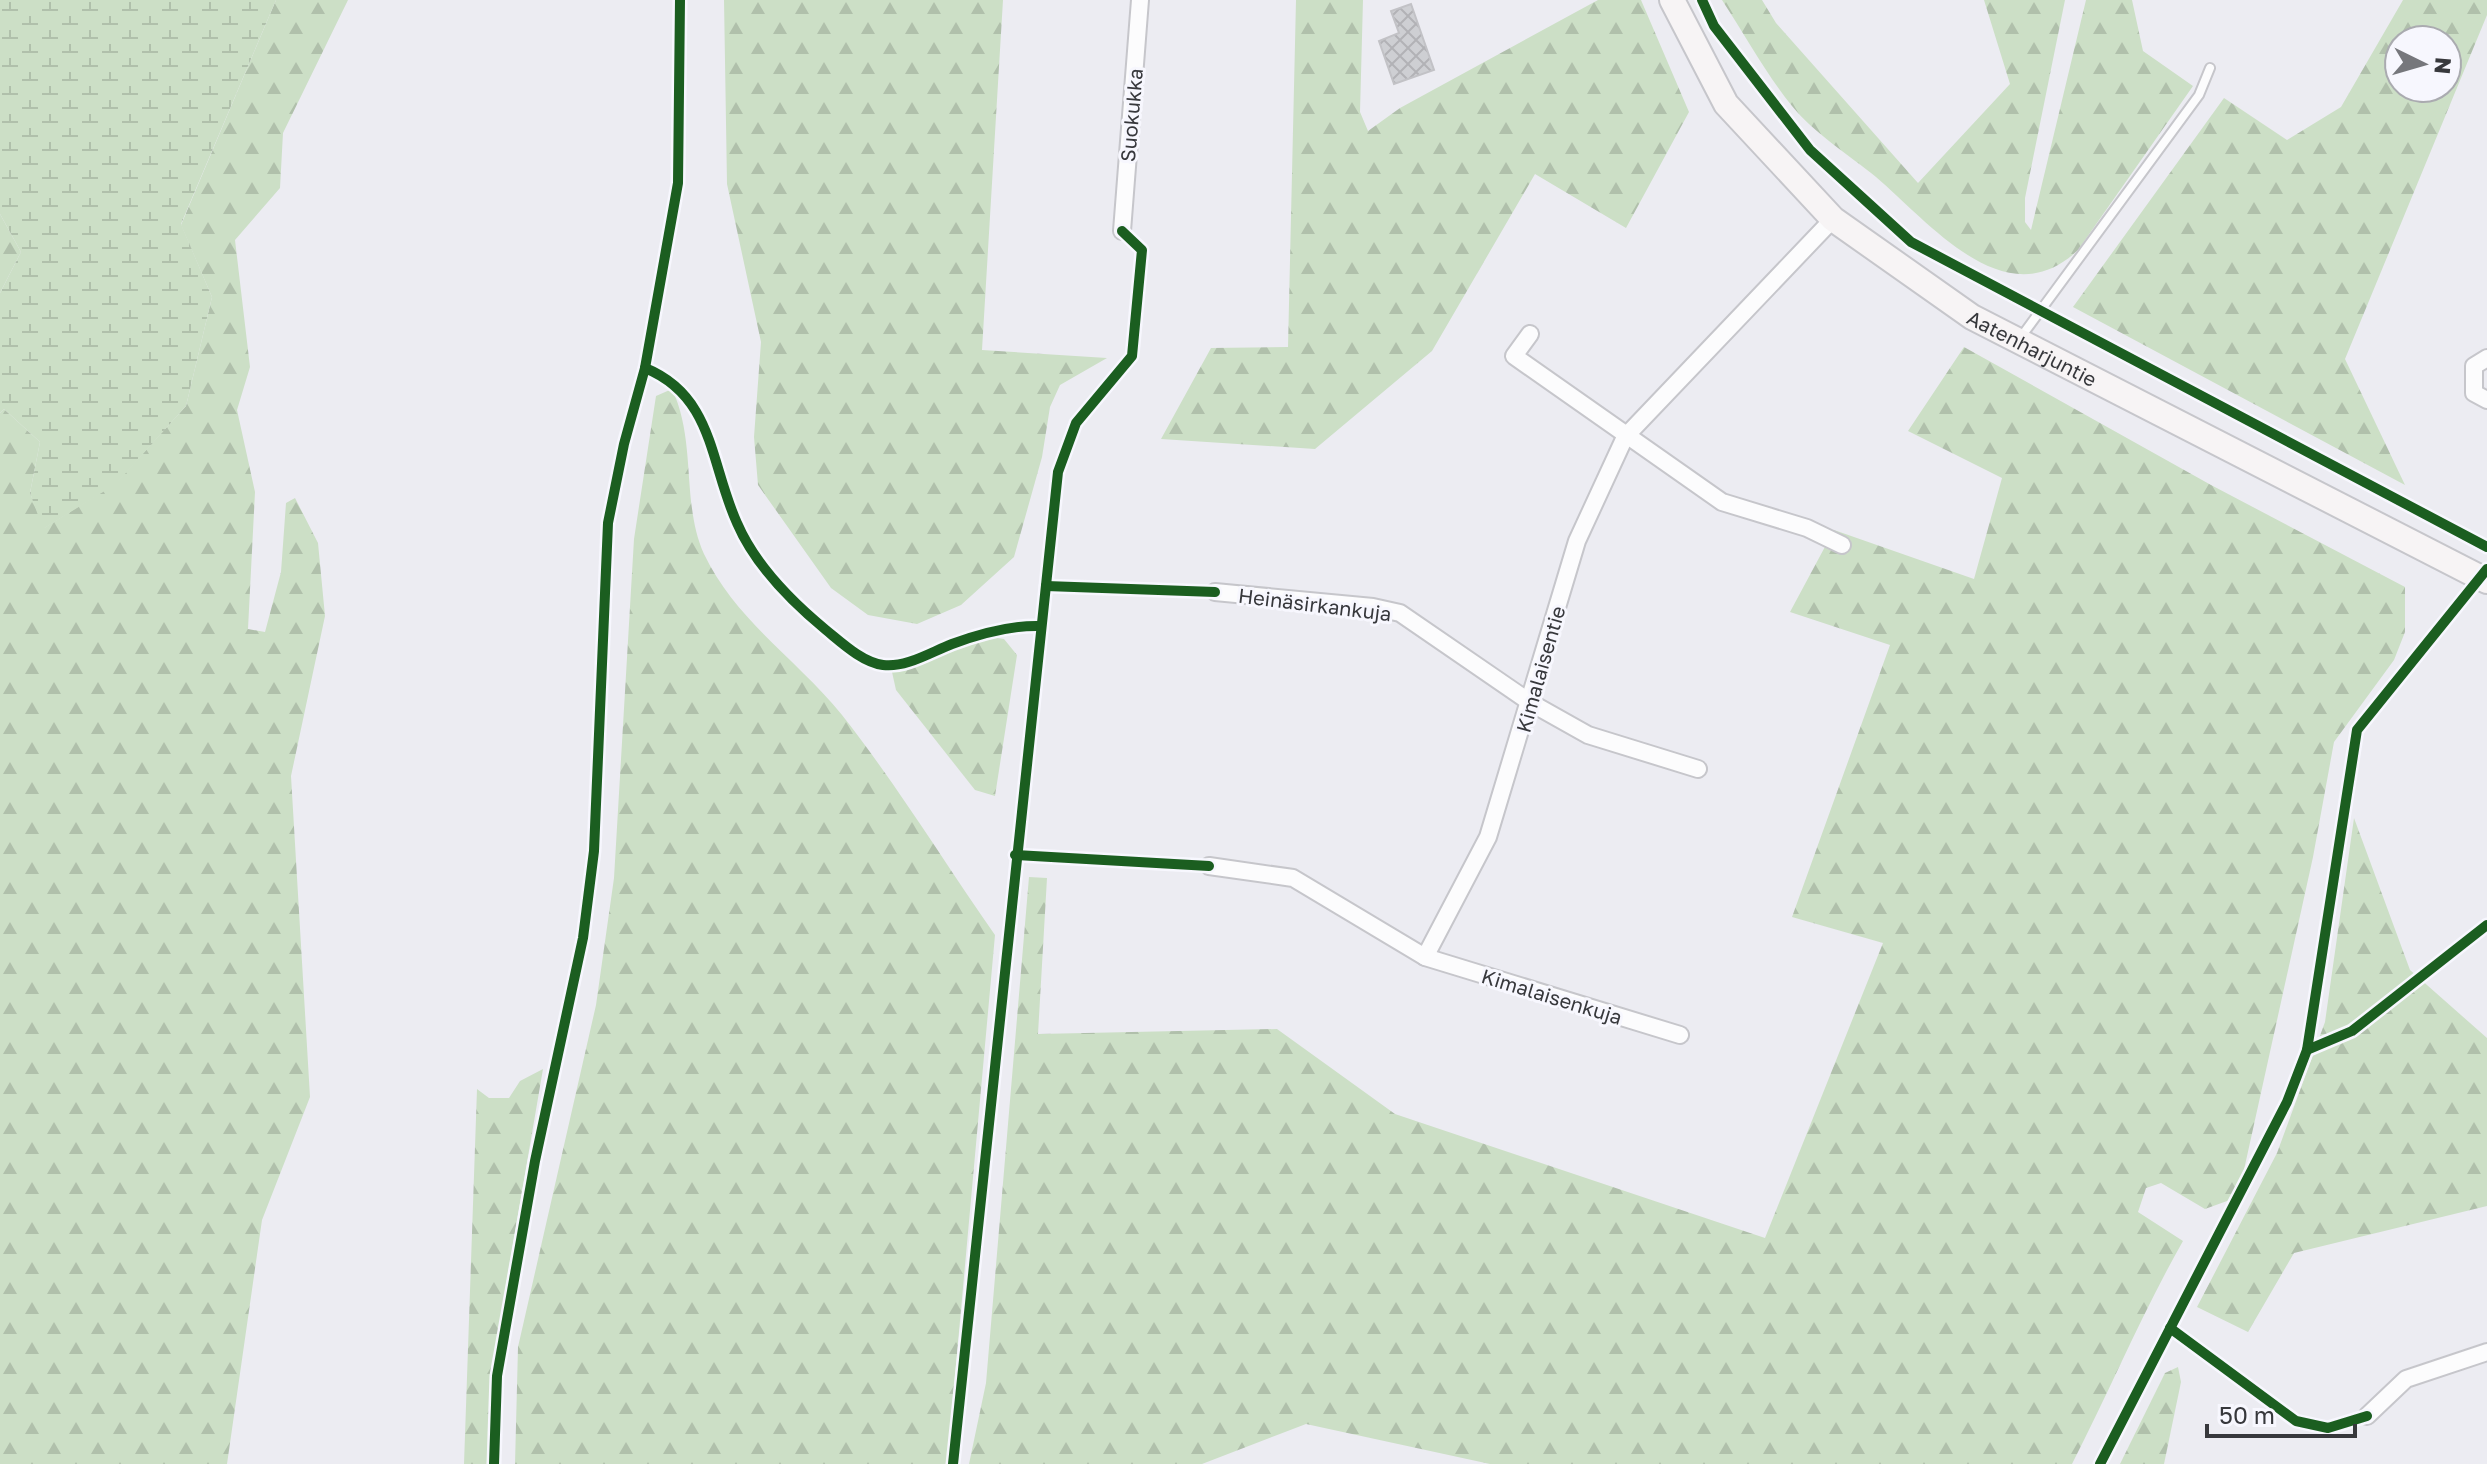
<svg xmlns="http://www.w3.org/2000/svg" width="2487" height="1464" viewBox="0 0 2487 1464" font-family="'Golos Text',sans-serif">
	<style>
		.forest { fill: url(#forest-firs); fill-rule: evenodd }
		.wetland { fill: url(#wetland-marsh) }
		.building { fill: url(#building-cross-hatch); stroke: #c2c2c6; stroke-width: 2 }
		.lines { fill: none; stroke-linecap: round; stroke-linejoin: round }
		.lane-casing { stroke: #c6c6cb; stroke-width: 12 }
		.street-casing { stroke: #c6c6cb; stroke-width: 20 }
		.secondary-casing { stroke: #c6c6cb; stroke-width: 28 }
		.lane { stroke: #fcfcfd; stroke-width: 8 }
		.street { stroke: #fcfcfd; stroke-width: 16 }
		.secondary { stroke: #f7f4f5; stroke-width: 24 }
		.cycleway-casing { stroke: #f7f7fe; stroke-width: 15 }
		.cycleway { stroke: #1b5e20; stroke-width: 10 }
		.labels { text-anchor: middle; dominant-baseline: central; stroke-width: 6; stroke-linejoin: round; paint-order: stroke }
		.street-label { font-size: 20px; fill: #37383c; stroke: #f7f7fe }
	</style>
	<defs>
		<pattern id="forest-firs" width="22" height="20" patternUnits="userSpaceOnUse" patternTransform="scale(2)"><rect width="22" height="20" fill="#ccdfc6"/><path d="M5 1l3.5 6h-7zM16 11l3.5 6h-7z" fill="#b0c0ab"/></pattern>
		<pattern id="wetland-marsh" width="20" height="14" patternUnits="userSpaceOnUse" patternTransform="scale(2)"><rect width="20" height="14" fill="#ccdfc6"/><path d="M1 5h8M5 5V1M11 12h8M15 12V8" fill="none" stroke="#b0c0ab"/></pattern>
		<pattern id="building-cross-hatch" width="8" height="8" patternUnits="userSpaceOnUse" patternTransform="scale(2)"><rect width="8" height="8" fill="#cecfd3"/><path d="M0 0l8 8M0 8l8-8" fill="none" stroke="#b2b2b6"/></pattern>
	</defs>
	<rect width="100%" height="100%" fill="#ececf2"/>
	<g class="forest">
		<polygon points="276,0 348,0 283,133 280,188 235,240 250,367 237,410 255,492 248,629 265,632 281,572 286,503 295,498 318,543 325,616 291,776 310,1097 262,1220 227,1464 0,1464 0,413 4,409 40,442 30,493 44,528 116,483 186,406 212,297 181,225"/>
		<polygon points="724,0 1003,0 982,350 1107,358 1060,385 1050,407 1042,457 1014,557 961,605 917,624 868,615 831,588 758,485 754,437 761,342 727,184"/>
		<polygon points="1296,0 1363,0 1360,112 1368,131 1400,108 1598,0 1641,0 1689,112 1626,228 1535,174 1432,351 1315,449 1161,439 1211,348 1288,347"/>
		<path d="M1722,0H1762L1776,23L1918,183L2010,84L1984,0H2065L2025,198V222L2031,230L2086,0H2132L2143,51L2193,86L2078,250C2006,319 1930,223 1876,177C1849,155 1814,133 1792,106C1766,74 1745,35 1722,0Z"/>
		<path d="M2403,0H2487V15L2345,359L2405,485L2073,307L2224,98L2287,140L2341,107ZM2399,40H2447V88H2399Z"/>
		<polygon points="0,214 21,252 0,293"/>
		<path d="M1964,347L2211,485L2405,587V632L2394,660L2334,742L2313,857L2238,1197L2205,1209L2161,1183L2146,1188L2138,1212L2183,1241C2142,1313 2110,1390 2072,1464H1490L1306,1424L1202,1464H969L986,1383L1029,877L1047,878L1038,1034L1277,1029L1395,1114L1765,1238L1883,943L1792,917L1890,645L1790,612L1834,530L1974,579L2002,478L1908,431Z"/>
		<path d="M672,389C697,442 681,503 704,554C736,621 798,660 842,715C897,785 944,862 995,935L947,1464H515L518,1347L596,1005L614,878L634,539L656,396Z"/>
		<polygon points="984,636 1004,639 1017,655 995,796 975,790 896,690 892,672"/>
		<polygon points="2354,818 2410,970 2487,1038 2487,1206 2294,1253 2248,1332 2197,1307 2277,1153 2325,1022"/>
		<polygon points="543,1069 494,1355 489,1464 464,1464 477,1089 489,1098 509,1098 520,1081"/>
		<polygon points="2178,1367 2181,1382 2164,1464 2120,1464 2165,1373"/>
	</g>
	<polygon class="wetland" points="0,0 276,0 181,224 212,297 186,406 116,484 43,529 30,493 40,442 4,409 0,413 0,293 21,252 0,214"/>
	<polygon class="building" points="1411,4 1434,70 1394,84 1379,41 1399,33 1391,11"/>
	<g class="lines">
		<g class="lane-casing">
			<polyline id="lane" points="2021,337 2199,95 2210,68"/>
		</g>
		<g class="street-casing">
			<g id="street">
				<polyline points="1122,231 1140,0"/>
				<polyline points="1530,334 1514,356 1722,502 1807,528 1842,545"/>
				<polyline points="2487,358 2474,366 2474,393 2487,400"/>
				<polyline points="1215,592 1373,607 1400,613 1531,703 1588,735 1698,769"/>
				<polyline points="1209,866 1293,878 1425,957 1488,837 1577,541 1625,437 1833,219"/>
				<polyline points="1425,957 1680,1035"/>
				<polyline points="2367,1416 2406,1379 2487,1352"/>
			</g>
		</g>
		<g class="secondary-casing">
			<g id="secondary">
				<path id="s1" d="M1672,0L1726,104L1833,219L1972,317L2487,581"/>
			</g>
		</g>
		<use href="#lane" class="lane"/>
		<use href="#street" class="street"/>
		<use href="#secondary" class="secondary"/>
		<g class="cycleway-casing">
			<g id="cycleway">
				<polyline points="1702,0 1714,26 1810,150 1911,242 2487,547"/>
				<path d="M645,368C714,396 710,464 737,523C755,565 792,602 826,630C842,643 862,662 883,665C906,668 931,652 952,644C979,634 1013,625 1041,626"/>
				<polyline points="1046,586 1215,592"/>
				<polyline points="1015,855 1209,866"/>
				<polyline points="2307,1050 2352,1031 2487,925"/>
				<polyline points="2170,1328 2296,1421 2328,1428 2367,1416"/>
				<polyline points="494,1464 497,1376 535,1161 583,938 594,851 608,523 624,444 645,368 678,183 680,0"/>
				<polyline points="953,1464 1058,472 1076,423 1132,356 1142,250 1122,231"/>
				<polyline points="2100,1464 2287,1102 2307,1050 2357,730 2487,569"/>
			</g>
		</g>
		<use href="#cycleway" class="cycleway"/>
	</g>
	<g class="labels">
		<g class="street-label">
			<text transform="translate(1131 115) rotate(-85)">Suokukka</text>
			<text stroke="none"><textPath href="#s1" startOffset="512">Aatenharjuntie</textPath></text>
			<text transform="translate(1315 604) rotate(7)">Heinäsirkankuja</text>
			<text transform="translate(1540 669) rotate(-74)">Kimalaisentie</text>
			<text transform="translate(1552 996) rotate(17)">Kimalaisenkuja</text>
		</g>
	</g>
	<g transform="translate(2423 64) rotate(95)"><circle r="38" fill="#f7f7fe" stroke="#aaabb0" stroke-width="2"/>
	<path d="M0-6L14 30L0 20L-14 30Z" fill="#76777c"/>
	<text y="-12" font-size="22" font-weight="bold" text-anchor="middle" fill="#37383c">N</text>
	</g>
	<path d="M2207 1424v12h148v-12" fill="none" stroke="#37383c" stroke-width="4"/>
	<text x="2219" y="1424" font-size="24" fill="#37383c" stroke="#f7f7fe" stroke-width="6" paint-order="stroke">50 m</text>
</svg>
